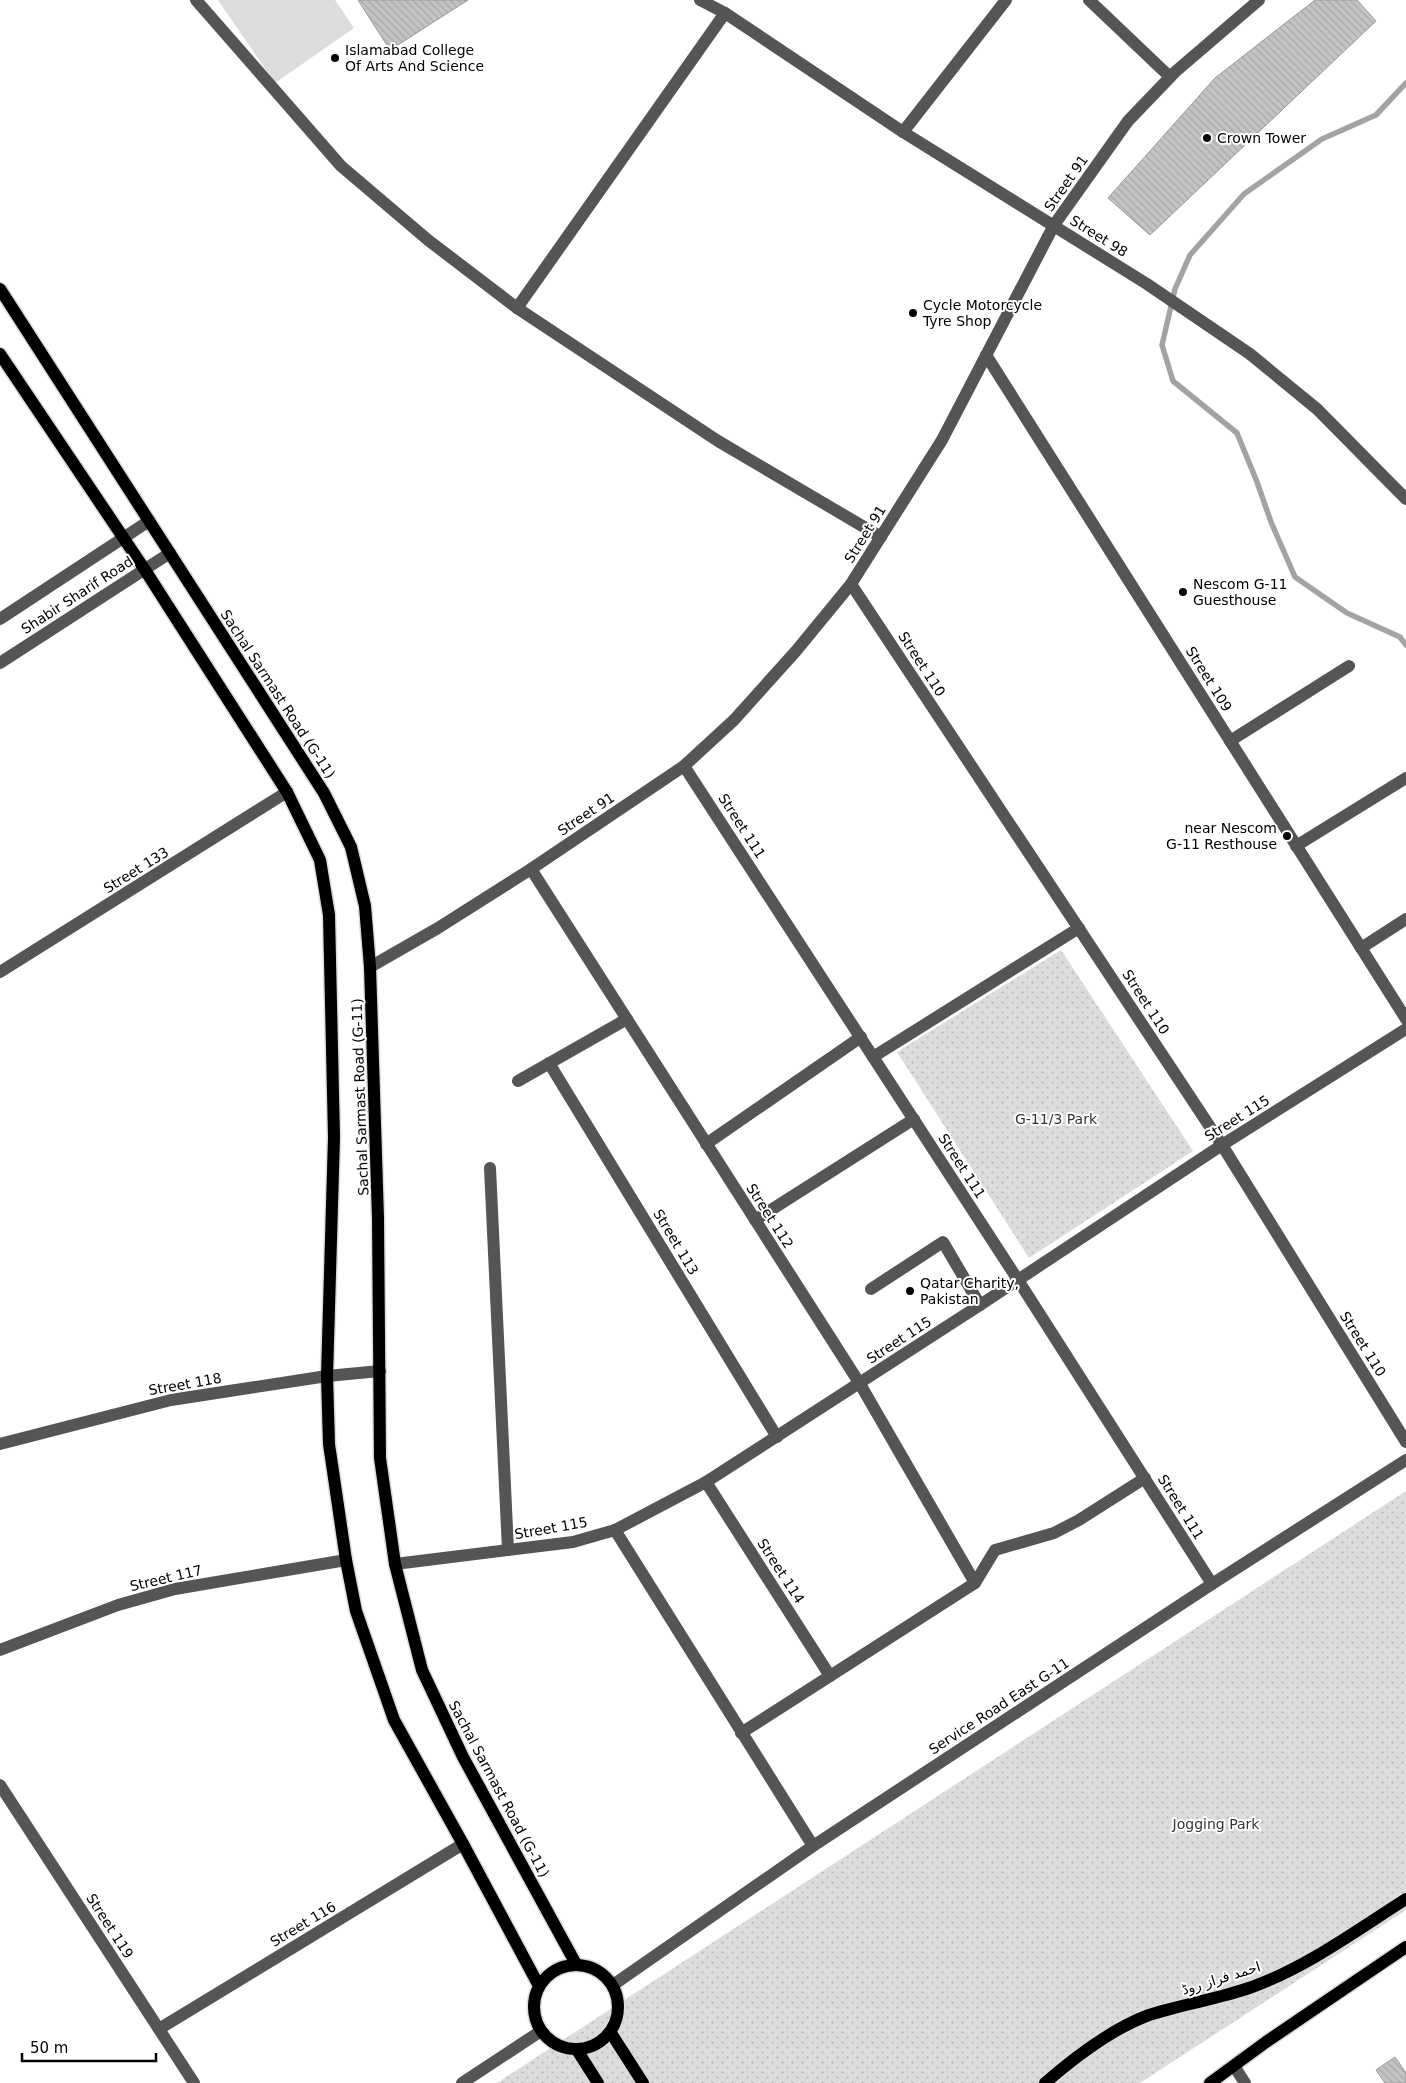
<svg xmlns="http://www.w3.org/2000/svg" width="1406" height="2083" viewBox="0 0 1406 2083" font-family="'DejaVu Sans',Vazirmatn,sans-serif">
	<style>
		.grass { fill: #dcdcdc }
		.park { fill: url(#park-dots) }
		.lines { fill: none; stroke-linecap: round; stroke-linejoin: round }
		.stream { stroke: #a3a3a3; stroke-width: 5.5 }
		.building { fill: url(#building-back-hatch); stroke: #999 }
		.major-casing { stroke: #dbdbdb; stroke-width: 15 }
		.minor { stroke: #555; stroke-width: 12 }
		.major { stroke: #000; stroke-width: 12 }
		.poi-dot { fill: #000; stroke: #fff; stroke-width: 2 }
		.labels { text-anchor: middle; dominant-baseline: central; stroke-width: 4; stroke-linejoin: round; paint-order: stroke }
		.poi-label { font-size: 14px; fill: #000; stroke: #fff; text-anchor: start }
		.street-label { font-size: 14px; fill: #000; stroke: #fff }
		.park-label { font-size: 14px; fill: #333; stroke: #fff }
	</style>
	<defs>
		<pattern id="park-dots" width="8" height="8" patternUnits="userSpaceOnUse" patternTransform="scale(1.25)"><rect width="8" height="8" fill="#dcdcdc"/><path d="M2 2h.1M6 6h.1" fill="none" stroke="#bbb" stroke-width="1.8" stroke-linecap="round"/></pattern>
		<pattern id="building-back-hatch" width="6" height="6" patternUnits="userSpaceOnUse" patternTransform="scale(1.25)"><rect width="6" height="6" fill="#c4c4c4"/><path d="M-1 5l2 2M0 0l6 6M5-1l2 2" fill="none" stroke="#a7a7a7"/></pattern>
	</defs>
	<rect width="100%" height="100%" fill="#fff"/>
	<polygon class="grass" points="218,0 335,0 354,28 275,83"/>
	<g class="park">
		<polygon points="1061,950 1193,1151 1029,1258 897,1052"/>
		<polygon points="1406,1491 1406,1910 1140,2083 497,2083"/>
	</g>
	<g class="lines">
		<polyline class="stream" points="1406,83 1376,115 1322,139 1244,194 1190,255 1175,289 1162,345 1173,381 1237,433 1257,482 1271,522 1295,577 1347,613 1400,637 1406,645"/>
	</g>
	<g class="building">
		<polygon points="358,0 468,0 390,50"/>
		<polygon points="1315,0 1357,0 1376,21 1150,235 1108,198 1215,78"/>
		<polygon points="1395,2057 1406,2073 1406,2083 1385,2083 1376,2070"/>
	</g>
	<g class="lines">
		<g class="major-casing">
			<g id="major">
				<polyline points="0,289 324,793 351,847 365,906 370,967 378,1218 380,1458 395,1564 422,1670 463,1757 576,1964"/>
				<polyline points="0,354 145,570 287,792 320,860 329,915 334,1137 327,1376 329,1444 346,1560 356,1611 394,1720 463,1844 539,1986"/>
				<circle cx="576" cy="2007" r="42"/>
				<polyline points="611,2033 643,2083"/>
				<polyline points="577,2050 598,2083"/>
				<path d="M1045,2083C1075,2057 1111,2029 1149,2015C1183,2004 1218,1999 1252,1987C1307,1967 1357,1930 1406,1899"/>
				<polyline points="1210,2083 1266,2042 1406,1947"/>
			</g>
		</g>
		<g class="minor">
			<polyline points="196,0 341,166 428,240 517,308 718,441 881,537"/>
			<polyline points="700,0 725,13 903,132 1147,284 1250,354 1317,409 1406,499"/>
			<polyline points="1089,0 1170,77"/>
			<polyline points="903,132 1006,0"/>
			<polyline points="517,308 725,13"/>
			<polyline points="986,355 1406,1019"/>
			<polyline points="851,584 1222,1145 1406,1442"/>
			<polyline points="0,619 149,521"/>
			<polyline points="0,663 170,553"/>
			<polyline points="1230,741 1349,666"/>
			<polyline points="684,766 1018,1280 1212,1584"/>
			<polyline points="1296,846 1406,778"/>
			<polyline points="531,869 860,1384 975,1583"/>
			<polyline points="1361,948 1406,919"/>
			<polyline points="370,967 438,928 531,869 684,766 734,720 796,651 851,584 942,440 1054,225 1128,121 1175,72 1259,0"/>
			<polyline points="0,972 287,792"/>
			<polyline points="873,1057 1079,928"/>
			<polyline points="549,1063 777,1437"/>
			<polyline points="518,1081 627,1019"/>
			<polyline points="706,1144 861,1037"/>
			<polyline points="490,1168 508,1550"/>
			<polyline points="755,1220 914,1119"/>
			<polyline points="871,1289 943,1242 980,1305"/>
			<polyline points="0,1444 171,1400 327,1376 380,1371"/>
			<polyline points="706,1482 830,1676"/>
			<polyline points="615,1530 813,1846"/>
			<polyline points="395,1564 573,1542 615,1530 706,1482 980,1305 1222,1145 1406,1029"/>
			<polyline points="0,1650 118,1605 175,1589 346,1560"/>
			<polyline points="741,1733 975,1583 995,1550 1054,1533 1079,1520 1145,1478"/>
			<polyline points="0,1785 194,2083"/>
			<polyline points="613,1985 813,1846 1212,1584 1406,1460"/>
			<polyline points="159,2029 463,1844"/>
			<polyline points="1234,2066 1245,2083"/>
			<polyline points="462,2083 541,2031"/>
		</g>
		<use href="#major" class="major"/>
	</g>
	<g class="poi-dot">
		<circle cx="335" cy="58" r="5"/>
		<circle cx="1207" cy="138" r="5"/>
		<circle cx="913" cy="313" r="5"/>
		<circle cx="1183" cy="592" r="5"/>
		<circle cx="1287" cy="836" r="5"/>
		<circle cx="910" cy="1291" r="5"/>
	</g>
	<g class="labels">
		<g class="poi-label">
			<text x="345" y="50">Islamabad College<tspan x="345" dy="16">Of Arts And Science</tspan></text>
			<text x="1217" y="138">Crown Tower</text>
			<text x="923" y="305">Cycle Motorcycle<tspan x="923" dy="16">Tyre Shop</tspan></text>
			<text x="1193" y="584">Nescom G-11<tspan x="1193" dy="16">Guesthouse</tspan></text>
			<text x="1277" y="828" text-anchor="end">near Nescom<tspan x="1277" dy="16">G-11 Resthouse</tspan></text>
			<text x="920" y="1283">Qatar Charity,<tspan x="920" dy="16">Pakistan</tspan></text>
		</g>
		<g class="street-label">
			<text transform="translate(1066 183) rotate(-55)">Street 91</text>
			<text transform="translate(1099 236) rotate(32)">Street 98</text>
			<text transform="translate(865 534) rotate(-58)">Street 91</text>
			<text transform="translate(77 595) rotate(-33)">Shabir Sharif Road</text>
			<text transform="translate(922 664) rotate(57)">Street 110</text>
			<text transform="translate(1209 679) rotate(58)">Street 109</text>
			<text transform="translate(278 694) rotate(57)">Sachal Sarmast Road (G-11)</text>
			<text transform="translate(586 814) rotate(-34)">Street 91</text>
			<text transform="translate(742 826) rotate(57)">Street 111</text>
			<text transform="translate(136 870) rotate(-32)">Street 133</text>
			<text transform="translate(1146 1002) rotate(57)">Street 110</text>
			<text transform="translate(360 1097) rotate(-92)">Sachal Sarmast Road (G-11)</text>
			<text transform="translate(1237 1118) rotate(-32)">Street 115</text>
			<text transform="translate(962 1166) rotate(57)">Street 111</text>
			<text transform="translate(770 1216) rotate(57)">Street 112</text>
			<text transform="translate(676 1242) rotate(59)">Street 113</text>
			<text transform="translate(899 1340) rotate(-33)">Street 115</text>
			<text transform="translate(1363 1344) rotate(58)">Street 110</text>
			<text transform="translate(185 1384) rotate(-10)">Street 118</text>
			<text transform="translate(1181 1507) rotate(58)">Street 111</text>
			<text transform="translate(551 1528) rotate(-10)">Street 115</text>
			<text transform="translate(781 1571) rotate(57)">Street 114</text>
			<text transform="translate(166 1578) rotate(-13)">Street 117</text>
			<text transform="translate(999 1706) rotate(-33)">Service Road East G-11</text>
			<text transform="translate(499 1789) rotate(62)">Sachal Sarmast Road (G-11)</text>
			<text transform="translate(303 1924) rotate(-31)">Street 116</text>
			<text transform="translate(110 1926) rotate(57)">Street 119</text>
			<text transform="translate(1221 1978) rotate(-17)">احمد فراز روڈ</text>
		</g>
		<g class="park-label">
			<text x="1056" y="1119">G-11/3 Park</text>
			<text x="1216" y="1824">Jogging Park</text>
		</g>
	</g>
	<path d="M22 2053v8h134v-8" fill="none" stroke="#000000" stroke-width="2.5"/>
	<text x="30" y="2053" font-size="15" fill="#000000" stroke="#ffffff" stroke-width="4" paint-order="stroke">50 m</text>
</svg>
